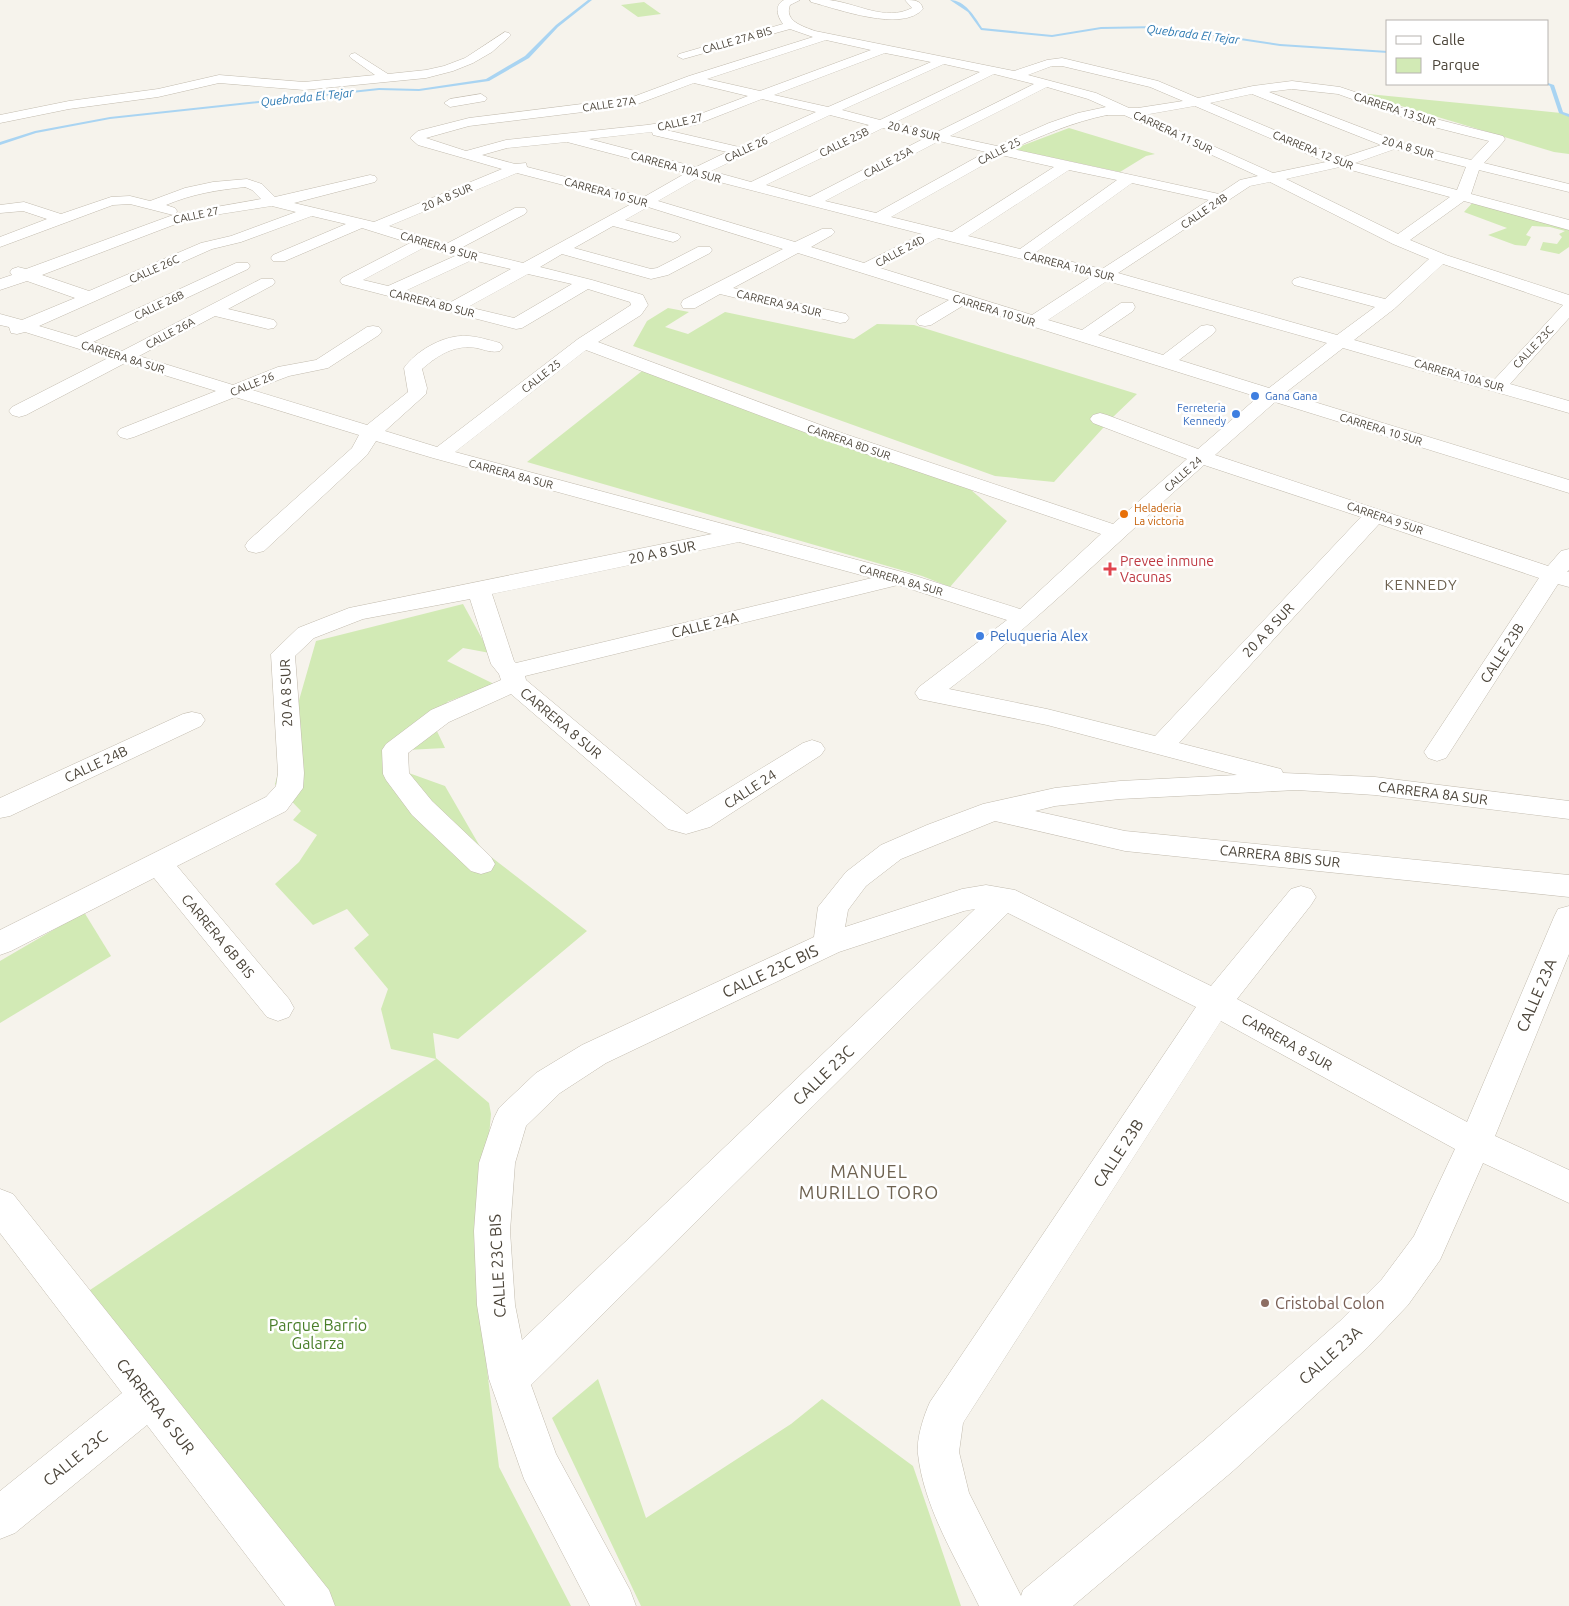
<svg xmlns="http://www.w3.org/2000/svg" width="1569" height="1606" viewBox="0 0 1569 1606" font-family="Ubuntu,sans-serif">
	<style>
		.green { fill: #d2eab5 }
		.lines { fill: none; stroke-linecap: round; stroke-linejoin: round }
		.stream { fill: #a9d4f2; fill-rule: evenodd }
		.minor-casing { stroke: #c2bbae; stroke-width: 1 }
		.minor { fill: #fff; fill-rule: evenodd }
		.shop-dot { fill: #3f7fe0; stroke: #fff; stroke-width: 2 }
		.food-dot { fill: #e8710a; stroke: #fff; stroke-width: 2 }
		.health-dot { fill: #e0444e; stroke: #fff; stroke-width: 2 }
		.education-dot { fill: #8d6e63; stroke: #fff; stroke-width: 2 }
		.labels { text-anchor: middle; dominant-baseline: central; stroke-width: 5; stroke-linejoin: round; paint-order: stroke }
		.far-street-label { font-size: 11px; fill: #4b4439; stroke: #fff }
		.far-shop-label { font-size: 11px; fill: #366cbe; stroke: #fff; text-anchor: start }
		.far-food-label { font-size: 11px; fill: #c56008; stroke: #fff; text-anchor: start }
		.far-water-label { font-size: 12px; font-style: italic; fill: #2e7ab2; stroke: #fff }
		.street-label { font-size: 14px; fill: #4b4439; stroke: #fff }
		.health-label { font-size: 14px; fill: #be3a42; stroke: #fff; text-anchor: start }
		.shop-label { font-size: 14px; fill: #366cbe; stroke: #fff; text-anchor: start }
		.neighbourhood-label { font-size: 15px; letter-spacing: 1px; fill: #6e6250; stroke: #fff }
		.near-street-label { font-size: 16px; fill: #4b4439; stroke: #fff }
		.near-education-label { font-size: 16px; fill: #785e54; stroke: #fff; text-anchor: start }
		.near-park-label { font-size: 16px; fill: #4a7f2a; stroke: #fff }
		.near-neighbourhood-label { font-size: 18px; letter-spacing: 1px; fill: #6e6250; stroke: #fff }
	</style>
	<rect width="100%" height="100%" fill="#f6f3ec"/>
	<g class="green">
		<polygon points="644,2 661,14 638,17 621,5"/>
		<polygon points="1358,93 1561,113 1569,116 1569,154 1554,152"/>
		<polygon points="1069,128 1155,154 1146,156 1120,172 1013,149"/>
		<polygon points="1475,200 1569,226 1569,247 1559,254 1540,250 1543,242 1557,244 1562,237 1559,234 1565,231 1550,227 1532,226 1526,235 1531,237 1526,246 1515,245 1488,235 1507,228 1464,212"/>
		<polygon points="668,308 689,312 665,327 688,334 725,312 854,339 877,324 914,325 1137,394 1113,417 1054,482 995,476 633,346 647,321"/>
		<polygon points="642,371 958,484 963,483 1007,521 950,587 922,576 527,462"/>
		<polygon points="463,604 490,653 463,648 447,661 494,684 447,702 454,718 436,729 445,748 407,750 406,772 445,786 482,850 587,931 458,1039 433,1033 436,1058 489,1103 491,1114 476,1280 499,1467 571,1606 331,1606 78,1298 436,1059 391,1049 381,1009 388,989 354,948 369,935 347,909 313,925 275,884 299,862 317,835 293,820 301,811 275,784 316,641"/>
		<polygon points="84,912 111,956 0,1023 0,961"/>
		<polygon points="598,1379 646,1518 791,1424 822,1399 913,1466 961,1606 641,1606 552,1418"/>
	</g>
	<g class="lines">
		<g class="stream">
			<polygon points="588,0 592,0 558,27 529,58 489,81 419,91 379,90 110,119 36,133 0,145 0,142 35,131 110,117 379,88 419,89 486,79 525,56 556,25"/>
			<path d="M950,0C965,0 975,17 982,28L1052,35L1101,27L1160,26L1280,44L1388,51V53L1280,46L1160,28L1101,29L1052,37L981,30L968,12Z"/>
			<polygon points="1548,83 1554,85 1563,112 1569,114 1569,117 1559,113 1550,86 1546,84"/>
		</g>
		<g class="minor-casing">
			<g id="minor">
				<path d="M784,0H800L790,5C784,21 802,26 815,31L1014,71L1047,60L1062,58L1158,81L1198,98L1253,86L1292,81L1340,87L1432,118L1503,136L1505,139L1503,142L1484,163L1569,184V192L1479,170L1471,194L1569,220V230L1464,201L1410,240L1446,255L1569,295V318L1510,384L1569,401V413L1343,348L1285,393L1569,480V493L1275,402L1215,455L1548,566L1561,551L1569,549V570L1567,572H1569V587L1558,584L1446,758L1437,761L1428,758L1424,752L1539,578L1379,524L1179,743L1281,769L1283,773L1375,777L1569,801V819L1375,795L1297,790L1120,799L1055,806L1035,811L1125,831L1569,875V897L1125,851L995,821L901,859L866,886L848,910L845,927L962,889L986,885L1015,890L1211,986L1291,889L1301,886L1311,889L1316,897L1311,905L1237,999L1467,1122L1554,917L1558,909L1569,906V954L1495,1136L1569,1170V1203L1483,1163L1440,1260L1408,1305L1368,1347L1233,1471L1073,1606H979C956,1558 924,1508 918,1454C916,1439 924,1415 930,1402L1196,1007L1008,913L531,1385L556,1454L630,1590L636,1606H590L524,1479L489,1379L477,1305L474,1231L479,1163L494,1118L499,1108L536,1073L582,1045L814,937L818,907L846,872L881,845L927,825L983,804L1055,788L1120,781L1237,775L1047,725L919,699L915,693L919,687L1007,620L898,585L525,676L526,680L687,814L803,743L812,740L821,743L825,749L821,755L710,827L686,834L668,829L511,694L449,722L408,753L409,773L432,801L491,857L495,864L491,871L481,874L471,871L412,815L386,780L383,774L382,750L386,744L431,710L501,680L499,674L491,664L470,599L363,619L314,638L295,656L304,773L303,788L286,811L177,866L289,999L294,1008L289,1017L278,1021L267,1017L154,878L11,951L0,955V930L266,797L276,786L278,773L271,654L298,628L349,608L712,534L433,458L376,441L367,455L264,551L256,553L248,551L245,546L248,541L352,448L359,435L235,397L134,437L127,439L120,437L117,433L120,429L216,391L125,363L26,415L19,417L12,415L9,411L12,407L108,358L25,332L17,334L11,333L9,327L0,325V314L22,320L75,298L27,281L0,290V279L12,275L10,272L12,269L18,267L26,269L173,215L130,204L113,205L0,247V237L47,219L23,211L0,213V205L24,202L61,214L111,197L130,196L150,201L185,188L213,182L247,179L262,184L275,197L370,175L375,176L377,179L375,182L294,203L374,222L502,169L418,145L410,138L418,131L469,118L630,98L689,76L813,37L790,29L683,59L677,56L679,54L783,24C777,16 774,5 784,0ZM826,40L871,50L760,91L707,79ZM885,53L931,62L828,107L774,95ZM944,64L980,72L880,120L842,110ZM1052,66H1062L1150,87L1183,101L1138,108H1129L1096,93L1028,75ZM994,74L1034,84L935,133L894,123ZM694,83L748,96L687,119L647,125L506,140L466,151L426,138L469,126L632,106ZM1047,87L1088,99L1106,107L1078,113L1049,123L997,146L950,136ZM1292,89L1338,94L1422,124L1489,141L1471,160L1399,142L1269,92ZM1252,94L1381,145L1341,158L1210,103ZM762,99L816,112L739,147L666,130L695,125ZM1195,106L1326,162L1273,173L1144,115ZM830,115L869,125L751,182L711,171ZM1107,115H1124L1258,176L1240,180L1219,194L1012,149C1043,135 1073,122 1107,115ZM883,128L925,138L810,197L766,185ZM652,132L653,135L727,152L696,167L589,139ZM939,141L986,152L876,213L825,201ZM567,142L686,173L644,197L527,167L526,163L515,164L482,155L507,148ZM1395,149L1466,167L1457,190L1355,163ZM1001,155L1054,167L952,232L891,217ZM1340,167L1450,197L1398,234L1286,179ZM1069,170L1117,180L1020,249L968,236ZM517,173L633,203L523,263L461,248L525,214L527,211L525,208H515L446,244L389,226ZM700,177L922,234L864,263L811,247L832,235L835,232L832,229H822L795,242L658,201ZM1270,182L1393,244L1429,259L1385,299L1300,277L1294,279L1292,282L1294,285L1375,307L1337,335L1118,273L1250,186ZM1132,183L1209,200L1102,269L1035,253ZM245,187L252,190L261,199L176,214L177,211L175,208L166,205C192,194 217,190 245,187ZM272,206L296,212L231,236L201,243L89,291L42,275L189,219ZM648,207L783,249L683,300L681,304L683,308H695L720,294L840,323L846,322L849,318L846,314L733,288L798,253L949,300L919,317L916,321L919,325L925,326L931,325L964,305L1258,397L1198,449L1107,415L1100,413L1093,415L1090,419L1093,423L1187,459L1113,524L842,433L598,342L641,315L648,305L643,295L592,280L540,267L562,254L651,279L668,275L710,253L712,250L710,247H698L657,268L651,269L574,248L613,226L673,242L678,240L681,237L678,234L625,220ZM312,216L346,224L273,255L271,258L273,261H285L362,228L410,243L342,278L340,281L342,284L516,329L522,328L588,289L630,302L631,305L578,339L437,447L385,431L426,394L427,388L422,369C438,355 455,344 477,348C485,350 492,353 500,351L503,347L500,343C488,340 474,335 461,336C441,337 416,351 404,368L408,392L367,425L252,390L289,376L328,368L379,335L382,331L379,327L373,326L367,327L316,360L278,367L233,385L139,356L215,316L268,329L274,328L277,324L274,320L228,309L273,285L275,282L273,279H261L122,351L93,342L248,269L250,266L248,263H236L76,337L39,326L212,249L241,242ZM938,238L949,241L1092,276L1032,315L880,268ZM425,247L455,256L388,286L363,280ZM472,260L511,269L451,302L405,291ZM1443,264L1563,305L1494,380L1354,340L1394,309ZM528,274L572,284L514,318L468,307ZM1107,281L1327,343L1269,388L1179,360L1213,334L1216,330L1213,326L1207,325L1201,326L1163,355L1098,335L1133,311L1135,307L1133,303H1121L1082,330L1048,320ZM586,350L828,441L1101,534L1020,609L906,573L455,452ZM1204,465L1361,517L1155,736L1047,709L949,689C1039,621 1119,540 1204,465ZM739,542L872,578L516,663L514,661L492,594ZM975,909L522,1340L515,1305L510,1231L515,1163L526,1126L560,1093L606,1063L839,952L964,911ZM1221,1021L1455,1149L1414,1236L1382,1279L1340,1321L1203,1441L1023,1590L1021,1596L969,1493L959,1452L963,1423Z"/>
				<path d="M810,0C816,0 823,0 829,0C857,3 885,22 912,8L905,0C914,0 921,0 923,9C902,33 838,9 811,2Z"/>
				<polygon points="505,32 509,33 511,35 509,37 492,52 473,63 453,71 426,78 304,90 219,83 158,97 69,109 0,123 0,115 69,101 158,89 219,75 304,82 375,75 351,58 349,56 351,54 355,53 388,74 426,70 444,66 465,58"/>
				<polygon points="481,94 487,98 485,101 450,107 444,103 450,99"/>
				<polygon points="192,712 201,714 205,720 201,726 10,816 0,818 0,798 183,714"/>
				<polygon points="0,1189 13,1194 329,1590 335,1606 285,1606 147,1425 15,1533 0,1539 0,1491 122,1393 0,1233"/>
			</g>
		</g>
		<use href="#minor" class="minor"/>
	</g>
	<g class="shop-dot">
		<circle cx="1255" cy="396" r="5"/>
		<circle cx="1236" cy="414" r="5"/>
		<circle cx="980" cy="636" r="5"/>
	</g>
	<circle class="food-dot" cx="1124" cy="514" r="5"/>
	<path class="health-dot" d="M1107.5 561.5h5v5h5v5h-5v5h-5v-5h-5v-5h5z"/>
	<circle class="education-dot" cx="1265" cy="1303" r="5"/>
	<g class="labels">
		<g class="far-street-label">
			<text transform="translate(737 40) rotate(-16)">CALLE 27A BIS</text>
			<text transform="translate(609 104) rotate(-8)">CALLE 27A</text>
			<text transform="translate(1395 109) rotate(18)">CARRERA 13 SUR</text>
			<text transform="translate(680 122) rotate(-13)">CALLE 27</text>
			<text transform="translate(914 131) rotate(14)">20 A 8 SUR</text>
			<text transform="translate(1173 132) rotate(25)">CARRERA 11 SUR</text>
			<text transform="translate(844 142) rotate(-26)">CALLE 25B</text>
			<text transform="translate(1408 147) rotate(16)">20 A 8 SUR</text>
			<text transform="translate(746 149) rotate(-25)">CALLE 26</text>
			<text transform="translate(1313 150) rotate(22)">CARRERA 12 SUR</text>
			<text transform="translate(999 151) rotate(-27)">CALLE 25</text>
			<text transform="translate(888 162) rotate(-28)">CALLE 25A</text>
			<text transform="translate(676 167) rotate(15)">CARRERA 10A SUR</text>
			<text transform="translate(606 192) rotate(15)">CARRERA 10 SUR</text>
			<text transform="translate(447 197) rotate(-23)">20 A 8 SUR</text>
			<text transform="translate(1204 211) rotate(-34)">CALLE 24B</text>
			<text transform="translate(196 215) rotate(-12)">CALLE 27</text>
			<text transform="translate(439 246) rotate(16)">CARRERA 9 SUR</text>
			<text transform="translate(900 251) rotate(-28)">CALLE 24D</text>
			<text transform="translate(1069 266) rotate(14)">CARRERA 10A SUR</text>
			<text transform="translate(154 269) rotate(-24)">CALLE 26C</text>
			<text transform="translate(432 303) rotate(14)">CARRERA 8D SUR</text>
			<text transform="translate(779 303) rotate(13)">CARRERA 9A SUR</text>
			<text transform="translate(159 305) rotate(-25)">CALLE 26B</text>
			<text transform="translate(994 310) rotate(17)">CARRERA 10 SUR</text>
			<text transform="translate(170 333) rotate(-28)">CALLE 26A</text>
			<text transform="translate(1533 347) rotate(-47)">CALLE 23C</text>
			<text transform="translate(123 357) rotate(17)">CARRERA 8A SUR</text>
			<text transform="translate(1459 375) rotate(16)">CARRERA 10A SUR</text>
			<text transform="translate(541 376) rotate(-38)">CALLE 25</text>
			<text transform="translate(252 384) rotate(-22)">CALLE 26</text>
			<text transform="translate(1381 429) rotate(17)">CARRERA 10 SUR</text>
			<text transform="translate(849 442) rotate(19)">CARRERA 8D SUR</text>
			<text transform="translate(511 474) rotate(15)">CARRERA 8A SUR</text>
			<text transform="translate(1183 474) rotate(-42)">CALLE 24</text>
			<text transform="translate(1385 518) rotate(19)">CARRERA 9 SUR</text>
			<text transform="translate(901 580) rotate(16)">CARRERA 8A SUR</text>
		</g>
		<g class="far-shop-label">
			<text x="1265" y="396">Gana Gana</text>
			<text x="1226" y="408" text-anchor="end">Ferreteria<tspan x="1226" dy="13">Kennedy</tspan></text>
		</g>
		<g class="far-food-label">
			<text x="1134" y="508">Heladeria<tspan x="1134" dy="13">La victoria</tspan></text>
		</g>
		<g class="far-water-label">
			<text transform="translate(1193 34) rotate(7)">Quebrada El Tejar</text>
			<text transform="translate(307 97) rotate(-6)">Quebrada El Tejar</text>
		</g>
		<g class="street-label">
			<text transform="translate(662 552) rotate(-12)">20 A 8 SUR</text>
			<text transform="translate(705 625) rotate(-14)">CALLE 24A</text>
			<text transform="translate(1268 630) rotate(-47)">20 A 8 SUR</text>
			<text transform="translate(1502 653) rotate(-57)">CALLE 23B</text>
			<text transform="translate(286 693) rotate(-92)">20 A 8 SUR</text>
			<text transform="translate(561 723) rotate(40)">CARRERA 8 SUR</text>
			<text transform="translate(96 764) rotate(-25)">CALLE 24B</text>
			<text transform="translate(750 789) rotate(-33)">CALLE 24</text>
			<text transform="translate(1433 793) rotate(7)">CARRERA 8A SUR</text>
			<text transform="translate(1280 856) rotate(6)">CARRERA 8BIS SUR</text>
			<text transform="translate(218 936) rotate(50)">CARRERA 6B BIS</text>
			<text transform="translate(1287 1042) rotate(29)">CARRERA 8 SUR</text>
		</g>
		<g class="health-label">
			<text x="1120" y="561">Prevee inmune<tspan x="1120" dy="16">Vacunas</tspan></text>
		</g>
		<g class="shop-label">
			<text x="990" y="636">Peluqueria Alex</text>
		</g>
		<g class="neighbourhood-label">
			<text x="1421" y="584">KENNEDY</text>
		</g>
		<g class="near-street-label">
			<text transform="translate(770 971) rotate(-25)">CALLE 23C BIS</text>
			<text transform="translate(1536 995) rotate(-67)">CALLE 23A</text>
			<text transform="translate(823 1075) rotate(-44)">CALLE 23C</text>
			<text transform="translate(1118 1153) rotate(-57)">CALLE 23B</text>
			<text transform="translate(497 1266) rotate(-93)">CALLE 23C BIS</text>
			<text transform="translate(1330 1355) rotate(-42)">CALLE 23A</text>
			<text transform="translate(156 1406) rotate(52)">CARRERA 6 SUR</text>
			<text transform="translate(75 1458) rotate(-39)">CALLE 23C</text>
		</g>
		<g class="near-education-label">
			<text x="1275" y="1303">Cristobal Colon</text>
		</g>
		<g class="near-park-label">
			<text x="318" y="1325">Parque Barrio<tspan x="318" dy="18">Galarza</tspan></text>
		</g>
		<g class="near-neighbourhood-label">
			<text x="869" y="1171">MANUEL<tspan x="869" dy="21">MURILLO TORO</tspan></text>
		</g>
	</g>
	<rect x="1386" y="20" width="162" height="65" fill="#ffffff" stroke="#b7b4b0"/>
	<rect x="1396" y="36" width="25" height="8" fill="#ffffff" stroke="#b7b4b0"/>
	<text x="1432" y="45" font-size="15" fill="#4b4439">Calle</text>
	<rect x="1396" y="58" width="25" height="15" fill="#d2eab5" stroke="#b7b4b0"/>
	<text x="1432" y="70" font-size="15" fill="#4b4439">Parque</text>
</svg>
